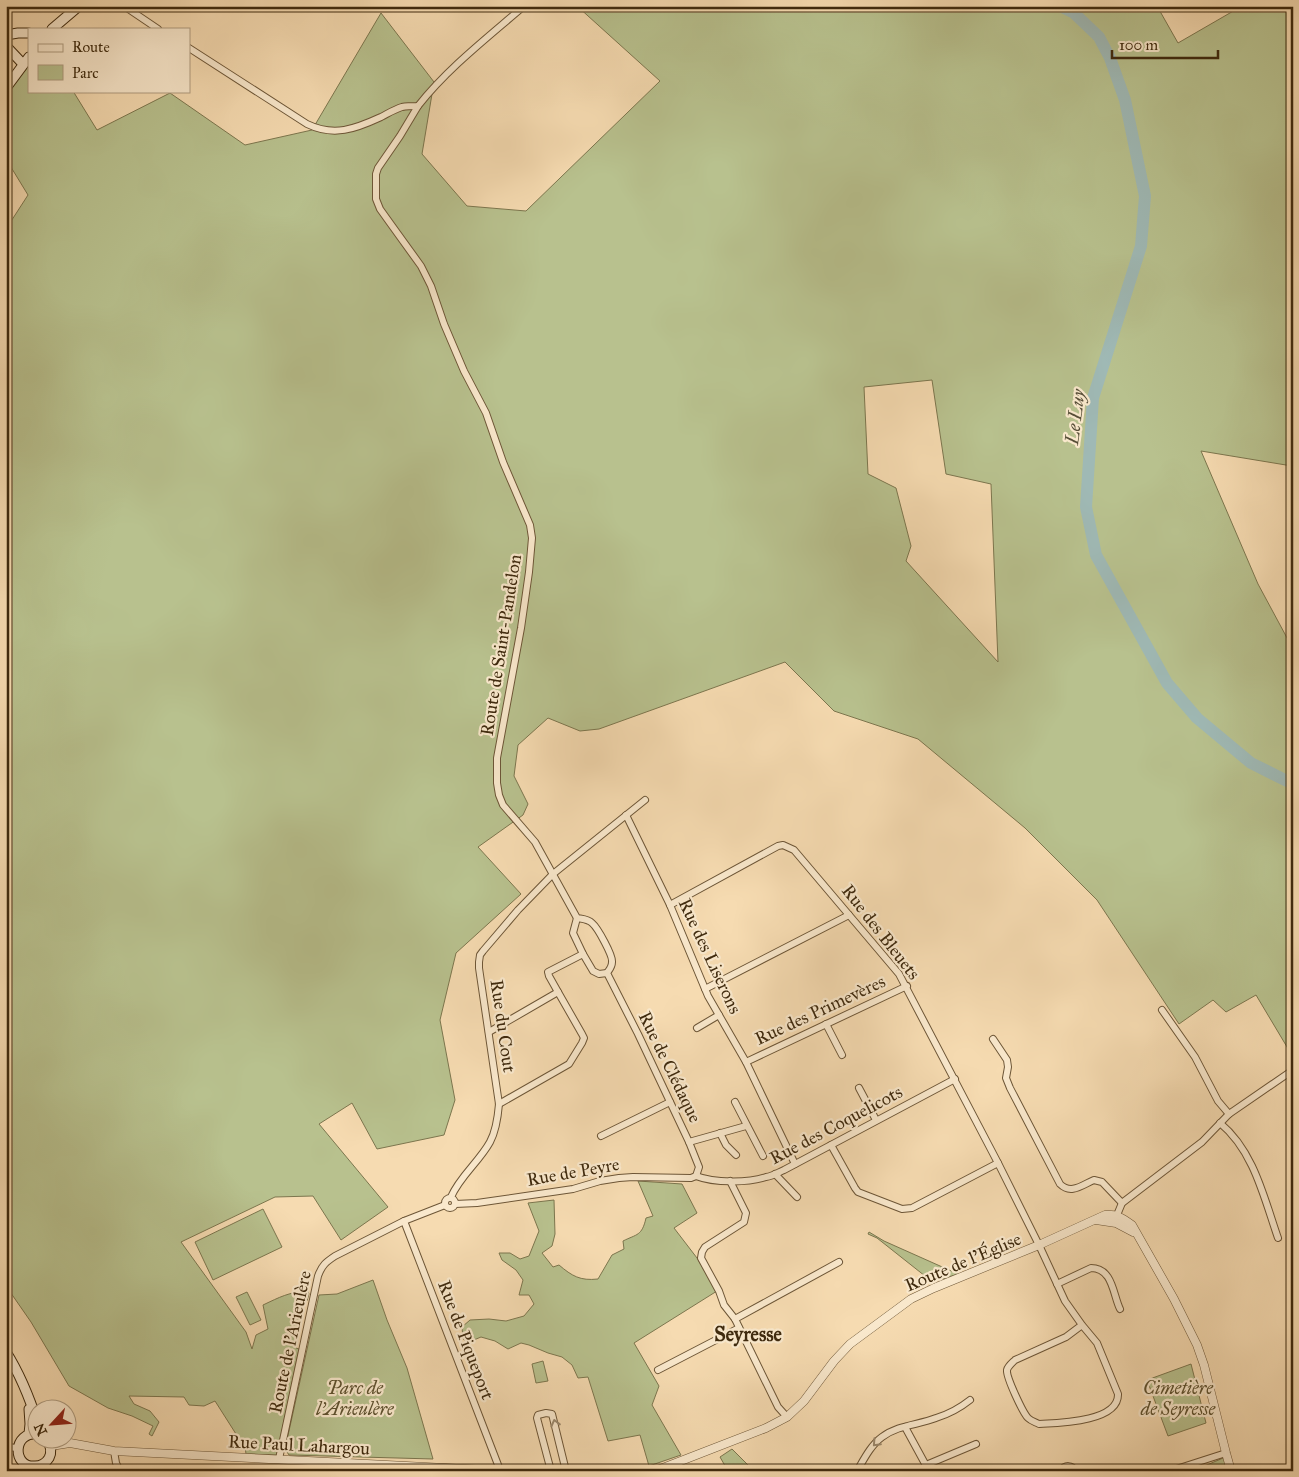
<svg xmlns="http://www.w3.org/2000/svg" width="1299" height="1477" viewBox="0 0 1299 1477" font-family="'IM FELL Great Primer',serif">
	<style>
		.green { fill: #b8c18e; stroke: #7c764e; fill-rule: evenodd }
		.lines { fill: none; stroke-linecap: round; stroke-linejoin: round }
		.river { stroke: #9fb9b5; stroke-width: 12 }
		.minor-casing { stroke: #6d5637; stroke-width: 8 }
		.tertiary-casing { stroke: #6d5637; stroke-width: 9 }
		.secondary-casing { stroke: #3f2a0e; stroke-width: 11 }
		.minor { stroke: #f9e8cc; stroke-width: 6 }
		.tertiary { stroke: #f9e8cc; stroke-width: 8 }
		.secondary { stroke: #f9e8cc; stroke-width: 9 }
		.oneway { stroke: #9c896d }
		.labels { text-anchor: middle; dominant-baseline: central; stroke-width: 4.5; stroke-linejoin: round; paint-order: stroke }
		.street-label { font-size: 18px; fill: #3f2a0e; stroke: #f9e8cc }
		.park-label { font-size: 18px; font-style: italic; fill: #5d502e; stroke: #f9e8cc }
		.water-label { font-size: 19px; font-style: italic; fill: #574e38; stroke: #f9e8cc }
		.quarter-label { font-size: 20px; font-weight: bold; fill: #3f2a0e; stroke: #f9e8cc }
	</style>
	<rect width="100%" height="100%" fill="#f6dbb1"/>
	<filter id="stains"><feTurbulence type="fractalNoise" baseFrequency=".004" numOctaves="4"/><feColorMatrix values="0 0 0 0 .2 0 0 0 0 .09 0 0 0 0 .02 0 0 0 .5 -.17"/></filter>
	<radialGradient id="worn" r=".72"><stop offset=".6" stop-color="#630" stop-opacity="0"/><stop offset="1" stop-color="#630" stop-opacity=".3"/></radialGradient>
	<g class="green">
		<path d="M577,6H1157L1178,43L1242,6H1293V464L1292,466L1201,451L1258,584L1293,649V1057L1256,995L1226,1012L1213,1000L1179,1024L1097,900L1025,828L918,739L834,711L785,662L599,729L580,731L548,718L518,745L514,776L528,804L523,815L478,847L521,894L456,953L440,1020L455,1100L444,1135L377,1149L352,1103L319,1124L388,1207L341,1240L313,1196L275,1197L181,1242L246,1332L252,1349L256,1335L268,1329L263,1305C280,1297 289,1292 308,1291L309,1294L307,1301L304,1302L296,1348L299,1349L277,1455L246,1454L245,1446L243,1445L215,1401L204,1406L189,1405L184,1397L129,1396L134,1404L150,1411L159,1422L152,1436L149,1434L153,1426L132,1416L108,1408L69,1386L31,1322L6,1286V229L28,195L6,159V95L29,65V91H73L97,130L170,93L245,145L312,130L381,13L434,82L422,154L467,206L526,211L660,81ZM932,380L946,474L991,484L998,662L906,561L911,546L896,488L868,474L864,387Z"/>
		<path d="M638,1181L682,1184L697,1213L674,1228L697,1258L717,1291L634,1343L659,1386L652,1405L681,1455L649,1466L640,1435L608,1441L588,1377L578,1378L572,1365L562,1357L548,1353L529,1345L521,1343L508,1349L495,1341L481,1337L469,1342L463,1339L462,1327L470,1320L489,1319L506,1321L524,1316L534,1304L529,1295H519L523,1280L516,1270L502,1260L499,1253H510L520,1259L529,1256L539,1231L528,1203L554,1200L555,1234L552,1246L542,1253L553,1267L559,1265C572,1276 580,1281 598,1279L612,1255L624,1249L623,1241C637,1234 642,1236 646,1218L653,1216Z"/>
		<polygon points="263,1209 282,1247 213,1280 195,1242"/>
		<polygon points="869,1232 884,1241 958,1274 939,1280 930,1272 925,1276 877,1238 868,1234"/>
		<polygon points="373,1280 387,1320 407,1368 433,1459 289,1455 285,1449 319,1295 337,1294"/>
		<polygon points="247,1292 261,1320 250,1325 236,1297"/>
		<polygon points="543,1361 548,1381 536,1383 532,1364"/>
		<polygon points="1191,1364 1206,1423 1168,1436 1147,1380"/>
		<polygon points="732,1449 754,1471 728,1471 720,1457"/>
		<polygon points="1230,1455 1235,1471 1193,1471"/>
	</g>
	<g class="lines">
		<polyline class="river" points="1060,6 1074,13 1099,37 1110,58 1125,100 1145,196 1141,246 1093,398 1086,507 1096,555 1167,683 1197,718 1251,763 1293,784"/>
		<g class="minor-casing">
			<g id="minor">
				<polyline points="124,6 158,29"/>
				<path d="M189,48L307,124C334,137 355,129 381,117C387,114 395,109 402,107C407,106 413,106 418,106C448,68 487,38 524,6"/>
				<path d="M418,106L400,136L378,168L376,174V199L380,209L390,223L421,266L431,286L444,324L464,371L486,413L503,462L530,525L532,538L529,572L521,628L497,758V783L499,795L503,805L535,842L577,918C582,919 588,919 592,923C598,928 613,956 612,962C612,967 609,970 607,973L638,1034L689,1142L699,1167L696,1176"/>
				<polyline points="626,815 670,905 708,996 746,1062 795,1164"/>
				<path d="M670,905L778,846L783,845L794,850L899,974L998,1163L1039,1245L1065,1301L1082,1325L1097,1343L1118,1394C1119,1422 1058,1423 1039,1424C1035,1422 1031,1421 1028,1418C1023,1413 1006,1377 1007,1370C1008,1366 1012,1363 1015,1360L1066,1337L1082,1325"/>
				<polyline points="577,918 573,933 583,954 593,971 599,974 607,973"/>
				<polyline points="705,989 849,915"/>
				<polyline points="1162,1010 1195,1057 1218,1101 1229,1114"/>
				<polyline points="826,1024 842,1055"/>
				<polyline points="697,1028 719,1015"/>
				<polyline points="489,1032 558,992 549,976 548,972 583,954"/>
				<path d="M993,1039L1007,1060L1008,1067L1006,1078L1010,1088L1060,1184C1071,1195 1082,1185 1094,1180L1102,1182L1122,1203"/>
				<polyline points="746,1062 907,986"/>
				<polyline points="859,1088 876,1120"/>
				<polyline points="735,1102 763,1156"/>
				<polyline points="499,1104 569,1064 582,1043 584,1038 582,1034 558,992"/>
				<path d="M1220,1123C1254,1151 1264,1198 1278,1238"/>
				<polyline points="720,1133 726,1145 736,1155"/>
				<polyline points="601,1136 670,1102"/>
				<polyline points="689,1142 746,1126"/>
				<polyline points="831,1145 855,1188 858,1192 902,1209 912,1208 998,1163"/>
				<polyline points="775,1174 797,1197"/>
				<path d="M696,1176C714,1183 748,1183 766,1177C773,1176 779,1172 784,1170L955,1079"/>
				<polyline points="730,1181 746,1213 744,1222 705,1247 702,1252 701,1258 719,1291 724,1305 735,1319 778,1407 787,1417"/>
				<path d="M451,1197C460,1176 479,1162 490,1142C496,1131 498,1116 499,1104L479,968V962L480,955L483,951L518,910L553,874L645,800"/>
				<circle cx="450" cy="1203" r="5"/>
				<polyline points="455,1204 477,1203 573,1189 600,1181 619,1178 633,1177 691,1178 696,1176"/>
				<polyline points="1117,1215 1122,1203 1202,1142 1229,1114 1293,1070"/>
				<polyline points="404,1221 500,1470"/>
				<path d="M1057,1284L1091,1268C1113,1268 1113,1295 1120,1309"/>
				<polyline points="735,1319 839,1262"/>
				<polyline points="658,1370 739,1328"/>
				<polyline points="905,1427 929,1471"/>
				<polyline points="6,1447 18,1448"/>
				<polyline points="114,1451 116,1463 120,1471"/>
				<path d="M279,1459L318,1276C322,1265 326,1262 335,1256L404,1221L445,1205"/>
				<polyline points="926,1465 976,1444"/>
				<polyline points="551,1471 537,1418 538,1415 546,1413 552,1414 566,1471"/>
				<path d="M857,1471C864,1459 871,1445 882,1437C898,1425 918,1425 936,1418C949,1414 960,1408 970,1400"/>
				<path d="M1061,1471C1065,1464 1072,1465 1076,1471"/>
				<polyline points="1170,1471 1226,1453"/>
			</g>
		</g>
		<g class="tertiary-casing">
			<g id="tertiary">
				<polyline points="1096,1220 1116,1223 1133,1232"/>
				<polyline points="51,1446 70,1443 114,1451 505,1471"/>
				<path d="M655,1471L766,1428L787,1417L804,1401L834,1361L850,1344L911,1299L934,1288L1039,1245L1105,1215C1116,1214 1122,1218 1132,1225L1174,1299L1197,1345L1204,1365L1226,1453L1231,1471"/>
			</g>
		</g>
		<g class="secondary-casing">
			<g id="secondary">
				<polyline points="52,29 79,6"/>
				<polyline points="6,35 18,33 29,33"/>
				<polyline points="6,46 23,64"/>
				<polyline points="6,88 29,57"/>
				<path d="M6,1352C20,1374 30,1399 38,1424"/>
				<polyline points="29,1409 30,1424 29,1434"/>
				<path d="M38,1434C12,1431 12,1468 35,1466C41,1466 46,1463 49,1458C52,1452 51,1446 47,1440"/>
			</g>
		</g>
		<use href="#minor" class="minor"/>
		<use href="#tertiary" class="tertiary"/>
		<use href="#secondary" class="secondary"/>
	</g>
	<defs><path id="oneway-chevron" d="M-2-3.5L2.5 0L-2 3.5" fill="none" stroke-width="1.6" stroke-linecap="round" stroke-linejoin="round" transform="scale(1.25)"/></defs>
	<g class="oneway">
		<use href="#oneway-chevron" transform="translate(555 1423) rotate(-104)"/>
		<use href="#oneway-chevron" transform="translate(876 1443) rotate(133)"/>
	</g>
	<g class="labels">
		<g class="street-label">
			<text transform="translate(501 645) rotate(-81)">Route de Saint-Pandelon</text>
			<text transform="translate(881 932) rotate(52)">Rue des Bleuets</text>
			<text transform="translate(710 956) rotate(65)">Rue des Liserons</text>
			<text transform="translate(820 1010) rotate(-25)">Rue des Primevères</text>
			<text transform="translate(503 1026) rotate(82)">Rue du Cout</text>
			<text transform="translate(670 1067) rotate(64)">Rue de Clédaque</text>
			<text transform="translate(836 1125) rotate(-28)">Rue des Coquelicots</text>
			<text transform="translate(573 1172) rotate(-10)">Rue de Peyre</text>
			<text transform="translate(963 1262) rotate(-23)">Route de l'Église</text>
			<text transform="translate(466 1340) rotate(69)">Rue de Piqueport</text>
			<text transform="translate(290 1342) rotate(-78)">Route de l'Arieulère</text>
			<text transform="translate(299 1445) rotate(3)">Rue Paul Lahargou</text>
		</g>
		<g class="park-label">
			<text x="355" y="1388">Parc de<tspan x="355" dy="21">l'Arieulère</tspan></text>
			<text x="1178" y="1388">Cimetière<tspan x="1178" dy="21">de Seyresse</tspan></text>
		</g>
		<g class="water-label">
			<text transform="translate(1075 417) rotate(-83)">Le Luy</text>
		</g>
		<g class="quarter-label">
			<text x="748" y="1334">Seyresse</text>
		</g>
	</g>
	<rect width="1299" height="1477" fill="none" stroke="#f6dbb1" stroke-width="25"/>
	<rect x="8" y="8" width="1284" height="1462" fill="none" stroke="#3f2a0e" stroke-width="2.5"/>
	<rect x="12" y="12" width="1274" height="1452" fill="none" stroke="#3f2a0e"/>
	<rect x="28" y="28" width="162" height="65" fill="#f9e8cc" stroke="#af9c80"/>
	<rect x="38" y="44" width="25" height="8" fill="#f9e8cc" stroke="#af9c80"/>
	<text x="72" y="52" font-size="15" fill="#3f2a0e">Route</text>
	<rect x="38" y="65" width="25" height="15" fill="#b8c18e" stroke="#af9c80"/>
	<text x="72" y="78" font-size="15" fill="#3f2a0e">Parc</text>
	<g transform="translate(52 1424) rotate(244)"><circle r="24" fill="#f9e8cc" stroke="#af9c80"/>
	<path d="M0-4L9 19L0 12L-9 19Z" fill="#8f2418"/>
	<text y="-8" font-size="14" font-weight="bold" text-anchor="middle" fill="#3f2a0e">N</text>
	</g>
	<path d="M1112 50v8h106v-8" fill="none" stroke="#3f2a0e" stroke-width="2.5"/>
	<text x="1119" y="50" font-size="15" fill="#3f2a0e" stroke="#f9e8cc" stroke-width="4" paint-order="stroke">100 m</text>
	<rect width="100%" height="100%" filter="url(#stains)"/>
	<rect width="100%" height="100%" fill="url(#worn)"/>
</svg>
